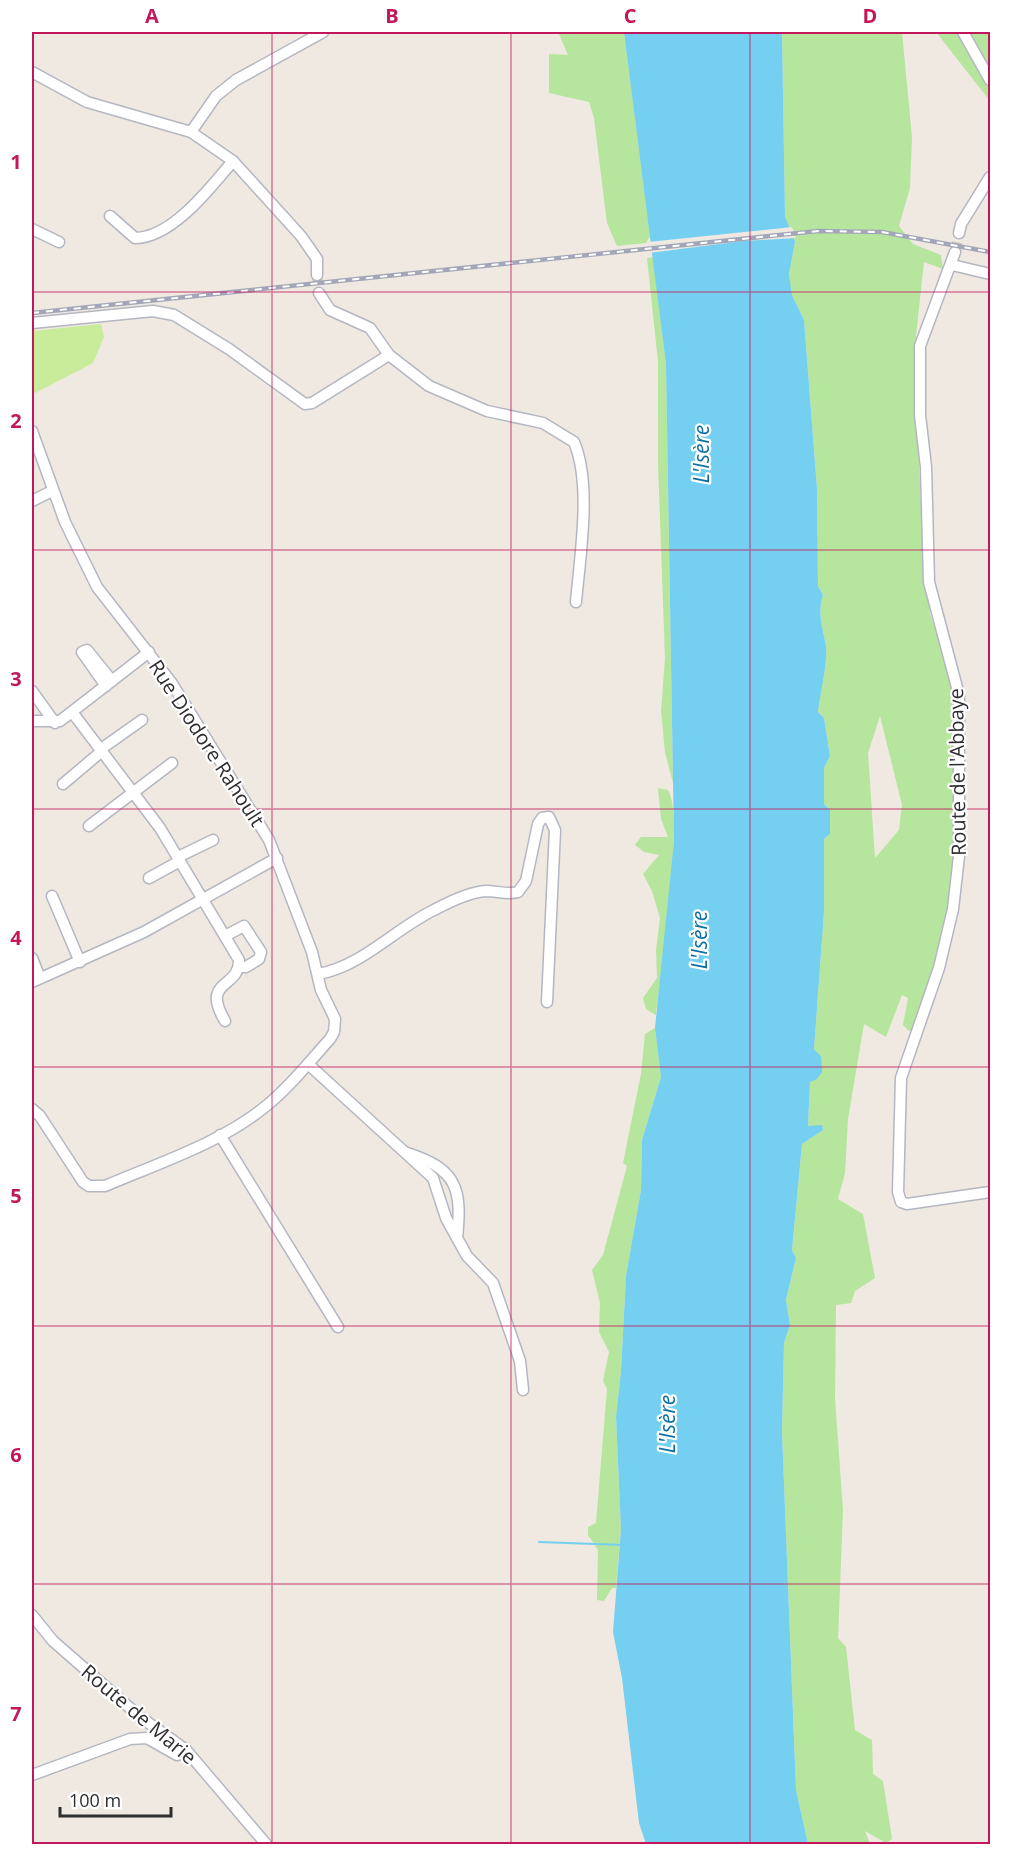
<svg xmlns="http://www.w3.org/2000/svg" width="1022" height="1876" viewBox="0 0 1022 1876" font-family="'Open Sans',sans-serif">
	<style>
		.green { fill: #b6e59e; fill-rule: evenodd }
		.pitch { fill: #c9ec9a }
		.water { fill: #75cff0 }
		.pier { fill: #efe9e1 }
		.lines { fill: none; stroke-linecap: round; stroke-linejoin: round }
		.stream { stroke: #75cff0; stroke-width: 2 }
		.minor-tunnel { stroke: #c8c4bd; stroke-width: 10; stroke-dasharray: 10 5; stroke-linecap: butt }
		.minor-casing { stroke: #b4b7c1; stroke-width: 13 }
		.minor { stroke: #fff; stroke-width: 10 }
		.rail-casing { stroke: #a3a6b8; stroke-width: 4.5 }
		.rail { stroke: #fff; stroke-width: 2; stroke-dasharray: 7; stroke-linecap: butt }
		.grid { fill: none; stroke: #c2185b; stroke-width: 1.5; stroke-opacity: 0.55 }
		.labels { text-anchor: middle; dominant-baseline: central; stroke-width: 4.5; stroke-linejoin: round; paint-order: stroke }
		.street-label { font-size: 20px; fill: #2e2e2e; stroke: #fff }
		.water-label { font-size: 21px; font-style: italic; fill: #0d6fa3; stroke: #fff }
		.neatline { fill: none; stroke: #c2185b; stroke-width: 2 }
		.grid-label { font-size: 20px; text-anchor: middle; font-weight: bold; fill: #c2185b }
	</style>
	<rect width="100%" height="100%" fill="#efe9e1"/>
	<g class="green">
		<polygon points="558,32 624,32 650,236 646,243 617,246 607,223 594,118 589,102 549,93 549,54 568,55"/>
		<path d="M782,32H902L912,137L910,188L899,226L913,244L941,255L943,269L924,262L914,354L923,553L930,614L951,676L956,814L951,906L917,1029L909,1031L903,1025L908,998L902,995L886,1037L864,1024L848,1119L845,1173L838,1199L863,1214L875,1278L855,1291L851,1303L836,1305L835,1399L843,1510L838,1638L846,1647L855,1730L872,1740L873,1774L883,1781L892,1839L886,1843L865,1831L870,1844H808L796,1790L782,1432L784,1343L790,1325L786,1300L796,1258L792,1250L802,1144L823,1130L822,1126H808L810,1082L821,1056L814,1049L824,912V839L830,834V810L824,804V768L830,756L824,718L818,712C820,694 828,663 826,646C823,628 817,614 823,595L818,586L817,489L804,320L792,295L789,274L795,242L785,216ZM880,716L902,805L899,830L875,858L868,753Z"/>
		<polygon points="936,32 990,32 990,101"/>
		<polygon points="653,257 666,364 673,783 665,752 661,711 665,658 658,463 658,362 647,258"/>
		<path d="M658,788L668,790C685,818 661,974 656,1015L646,1009L643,998L657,978L656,950L660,918L652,891L643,874L659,855L644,852L635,845L641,837H668L661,819Z"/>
		<polygon points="655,1028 661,1077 642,1140 641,1190 626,1276 621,1371 616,1417 621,1529 616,1588 612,1588 604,1601 597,1600 598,1550 588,1535 588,1527 596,1523 607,1389 603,1381 609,1352 599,1332 600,1303 592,1270 603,1255 627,1166 623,1163 641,1074 645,1034"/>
	</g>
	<polygon class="pitch" points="101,324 104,337 93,363 35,393 32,391 32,331"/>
	<path class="water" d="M624,32H782L785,216L795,242L789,274L792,295L804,320L817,489L818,586L823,595C817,614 823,628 826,646C828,663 820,694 818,712L824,718L830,756L824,768V804L830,810V834L824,839V912L814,1049L821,1056L822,1072L817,1079L810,1082L808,1126L822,1125L823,1130L802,1144L792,1250L796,1258L786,1300L790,1325L784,1343L782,1432L796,1790L808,1844H646L639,1823L622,1678L613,1632L621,1529L616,1417L621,1371L626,1276L641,1190L642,1140L661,1077L655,1028L674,841L666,364Z"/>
	<polygon class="pier" points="792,227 796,238 743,241 649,253 648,242"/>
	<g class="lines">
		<polyline class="stream" points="539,1542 623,1545"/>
		<g class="minor-tunnel">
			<polyline points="955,252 959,233"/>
			<polyline points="317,275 319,293"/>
		</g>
		<g class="minor-casing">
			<g id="minor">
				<polyline points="963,32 990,80"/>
				<polyline points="32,72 87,102 191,132 233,161 301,236 317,259 317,275"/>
				<polyline points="191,132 216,96 236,80 323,32"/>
				<path d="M110,216L135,238C172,238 211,187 233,161"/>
				<polyline points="32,229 59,242"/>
				<polyline points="959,233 961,224 990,177"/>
				<polyline points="955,252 920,346 920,415 926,467 929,582 959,695 959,856 953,909 939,968 901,1078 898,1192 901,1202 907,1204 990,1192"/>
				<polyline points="952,265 990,274"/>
				<path d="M319,293L330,310L370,328L389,355L429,386L487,411L543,423L574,442C592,484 580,556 576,602"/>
				<polyline points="32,323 153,311 174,315 229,349 305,404 312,403 389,355"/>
				<path d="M32,431L65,522L97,587L171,682L269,840L312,952L321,990L335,1019L334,1032L330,1039C309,1062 290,1087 266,1106C221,1143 159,1163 105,1186H89L83,1182L40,1116L32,1109"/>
				<polyline points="32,501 52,491"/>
				<polyline points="106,686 82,652 87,650 112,681"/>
				<polyline points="32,691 55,723"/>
				<path d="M72,712L160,828L239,960C240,989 200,979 225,1021"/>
				<polyline points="32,721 60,721 149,652"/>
				<polyline points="101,749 142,720"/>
				<polyline points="63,784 102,751"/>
				<polyline points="89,826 172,763"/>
				<polyline points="178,857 213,840"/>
				<polyline points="149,878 180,861"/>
				<polyline points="52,896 80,962"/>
				<polyline points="225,936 244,926 261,952 259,959 246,967 239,967"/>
				<polyline points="32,958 40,978"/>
				<path d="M318,974C361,967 396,928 434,910C449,902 469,892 486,891C497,891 508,895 518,892L526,881L538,824L542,818L549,817L555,830L547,1002"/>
				<polyline points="32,982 144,932 277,858"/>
				<polyline points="308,1064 433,1178 446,1218 467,1256 493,1283 520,1361 523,1390"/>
				<polyline points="220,1135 338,1327"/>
				<path d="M407,1153C458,1169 462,1190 457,1238"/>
				<polyline points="32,1615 53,1641 139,1716 186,1750 266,1844"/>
				<polyline points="32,1775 130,1739 147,1738 177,1755 186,1750"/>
			</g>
		</g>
		<use href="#minor" class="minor"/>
		<g class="rail-casing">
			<polyline id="rail" points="32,313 818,231 882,232 990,252"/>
		</g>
		<use href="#rail" class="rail"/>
	</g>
	<path class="grid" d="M272,32V1844M511,32V1844M750,32V1844M32,292H990M32,550H990M32,809H990M32,1067H990M32,1326H990M32,1584H990"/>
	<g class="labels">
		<g class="street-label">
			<text transform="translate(207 743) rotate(57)">Rue Diodore Rahoult</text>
			<text transform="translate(957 772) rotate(-91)">Route de l'Abbaye</text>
			<text transform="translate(139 1714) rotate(40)">Route de Marie</text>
		</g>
		<g class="water-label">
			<text transform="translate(701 454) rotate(-90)">L'Isère</text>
			<text transform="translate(699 940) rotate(-90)">L'Isère</text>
			<text transform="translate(667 1424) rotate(-90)">L'Isère</text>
		</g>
	</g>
	<rect width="1022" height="1876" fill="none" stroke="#ffffff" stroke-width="66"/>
	<path d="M60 1807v9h111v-9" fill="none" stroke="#2e2e2e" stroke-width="3"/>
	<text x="69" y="1807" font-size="18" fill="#2e2e2e" stroke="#ffffff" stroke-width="4.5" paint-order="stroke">100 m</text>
	<rect x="33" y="33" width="956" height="1810" class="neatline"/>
	<g class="grid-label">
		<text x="152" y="23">A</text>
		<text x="392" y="23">B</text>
		<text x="630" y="23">C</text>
		<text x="870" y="23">D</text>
		<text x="16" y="169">1</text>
		<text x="16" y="428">2</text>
		<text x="16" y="686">3</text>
		<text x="16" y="945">4</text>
		<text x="16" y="1203">5</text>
		<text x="16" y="1462">6</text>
		<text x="16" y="1721">7</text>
	</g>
</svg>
